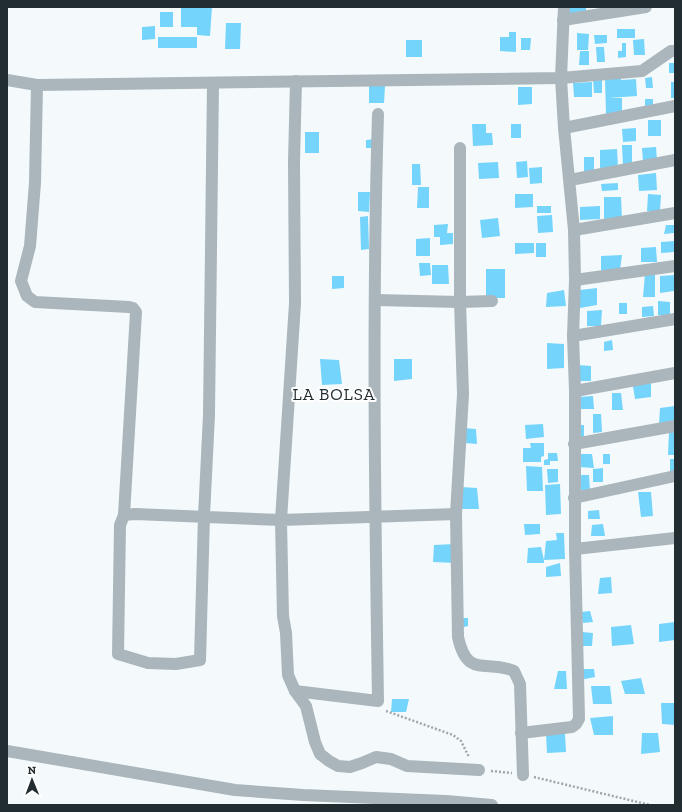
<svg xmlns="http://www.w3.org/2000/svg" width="682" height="812" viewBox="0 0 682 812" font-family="'Zilla Slab',serif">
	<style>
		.building { fill: #74d4fc }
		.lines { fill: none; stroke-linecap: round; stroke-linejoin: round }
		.path { stroke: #9fa7aa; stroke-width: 2.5; stroke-dasharray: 2 2; stroke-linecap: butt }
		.minor { stroke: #aab6bb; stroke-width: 12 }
		.labels { text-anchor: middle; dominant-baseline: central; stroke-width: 4; stroke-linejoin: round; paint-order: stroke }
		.neighbourhood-label { font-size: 17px; letter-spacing: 1px; fill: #222d31; stroke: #fff }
	</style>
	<rect width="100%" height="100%" fill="#f4fafc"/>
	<g class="building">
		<polygon points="181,7 212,7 210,36 197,35 197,27 181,27"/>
		<polygon points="569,7 586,7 586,12 569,14"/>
		<rect x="160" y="12" width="13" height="15"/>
		<polygon points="226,23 241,23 240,49 225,49"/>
		<polygon points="155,26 155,39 142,40 142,27"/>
		<rect x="617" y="29" width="18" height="9"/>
		<polygon points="509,32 516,32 516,52 500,51 500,37 509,37"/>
		<polygon points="577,33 589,34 588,50 577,50"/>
		<polygon points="594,35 607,35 607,43 595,44"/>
		<rect x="158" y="37" width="39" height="11"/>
		<polygon points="521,38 531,38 530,50 521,50"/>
		<polygon points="644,39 645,55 634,55 633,40"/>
		<rect x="406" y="40" width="16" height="17"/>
		<polygon points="622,43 626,43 626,57 618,58 618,51 622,51"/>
		<polygon points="596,47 604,47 605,62 597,62"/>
		<polygon points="580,51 589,51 589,65 579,65"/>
		<rect x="669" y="63" width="6" height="10"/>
		<polygon points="621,77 621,80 636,79 637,96 609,98 622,98 622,114 606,115 605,78"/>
		<polygon points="652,77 653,88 646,88 645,78"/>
		<polygon points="593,79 602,79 602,93 594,93"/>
		<polygon points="592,82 592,97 574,97 573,83"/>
		<rect x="671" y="82" width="4" height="16"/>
		<polygon points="369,86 385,86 384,103 369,103"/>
		<polygon points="518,87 532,87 532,104 518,105"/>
		<rect x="645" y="99" width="8" height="10"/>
		<rect x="648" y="120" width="13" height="16"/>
		<polygon points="472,124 486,124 486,133 492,133 493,145 473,146"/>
		<rect x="511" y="124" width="10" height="14"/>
		<polygon points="636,128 636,141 623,142 622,129"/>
		<rect x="305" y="132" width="14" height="21"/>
		<polygon points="374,139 375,148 366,148 366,140"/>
		<polygon points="622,145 632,145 632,167 623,167"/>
		<polygon points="656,147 657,161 643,162 642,148"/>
		<polygon points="617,149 618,167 600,168 600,150"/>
		<polygon points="584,157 594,157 594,173 584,174"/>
		<polygon points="527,161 528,177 517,178 516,162"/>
		<polygon points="498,162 499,178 479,179 478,163"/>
		<polygon points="412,164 420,164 421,185 412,185"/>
		<polygon points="542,167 542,183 530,184 529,168"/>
		<polygon points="656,173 657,190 639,191 638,175"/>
		<polygon points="618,183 618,190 602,191 601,184"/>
		<polygon points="418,187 429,187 429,208 417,208"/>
		<polygon points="358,192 370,192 369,212 358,211"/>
		<polygon points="515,194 533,194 533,207 515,208"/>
		<polygon points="648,194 661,195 660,211 647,211"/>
		<polygon points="604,197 621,197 622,220 604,221"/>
		<rect x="537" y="206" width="14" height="7"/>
		<polygon points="600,206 600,219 580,220 580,207"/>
		<polygon points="552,215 553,232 538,233 537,216"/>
		<polygon points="368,216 369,249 361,250 360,217"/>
		<polygon points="498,218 500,236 482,238 480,220"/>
		<polygon points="448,224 447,233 453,233 453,244 440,245 440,237 434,237 434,225"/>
		<polygon points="666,225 674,225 674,233 664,234"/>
		<polygon points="430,238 430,256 416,256 416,239"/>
		<polygon points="675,241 675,252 661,253 661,242"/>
		<polygon points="515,243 534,243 534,253 515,254"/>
		<rect x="536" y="243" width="10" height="14"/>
		<polygon points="656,247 657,262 641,262 641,248"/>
		<polygon points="622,255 620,270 601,270 601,256"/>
		<polygon points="419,263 430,263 431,275 420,276"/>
		<polygon points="432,265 448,265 449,284 432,284"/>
		<rect x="486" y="269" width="19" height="29"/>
		<polygon points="645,274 655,274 655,297 643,297"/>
		<polygon points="675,275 674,291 660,293 660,276"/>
		<polygon points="332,276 344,276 344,288 332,289"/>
		<polygon points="597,288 597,305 580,308 580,290"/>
		<polygon points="564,290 566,306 546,307 547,293"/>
		<polygon points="658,301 670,302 670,316 658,315"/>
		<rect x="619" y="303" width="8" height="11"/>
		<polygon points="653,306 654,316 642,317 642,307"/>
		<polygon points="602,310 601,326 587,326 587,311"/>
		<polygon points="612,340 613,350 604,351 604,342"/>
		<polygon points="547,343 564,344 564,368 547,369"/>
		<polygon points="320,359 339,360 342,384 322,385"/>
		<polygon points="394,359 412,359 412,379 394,381"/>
		<polygon points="578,365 591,366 591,381 578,381"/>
		<polygon points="651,383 651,397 635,399 633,386"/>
		<polygon points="612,393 621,393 623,410 612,410"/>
		<polygon points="593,396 594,409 579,409 578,397"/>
		<polygon points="675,406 674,422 659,424 660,408"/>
		<polygon points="593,414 601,414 602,432 593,433"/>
		<polygon points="543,424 544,437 526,439 525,425"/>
		<polygon points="576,425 584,425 584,437 575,437"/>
		<polygon points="463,428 476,429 477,444 465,443"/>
		<polygon points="669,432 675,432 675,455 668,455"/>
		<polygon points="530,443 544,443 544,456 541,457 541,462 523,462 523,448 531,448"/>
		<polygon points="548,453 557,453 558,461 550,461 550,465 544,465 544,460 548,459"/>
		<polygon points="578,454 592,454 594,468 578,467"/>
		<rect x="603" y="454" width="7" height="10"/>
		<polygon points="670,459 675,459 675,473 670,474"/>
		<polygon points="526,466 542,467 543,491 527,491"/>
		<polygon points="603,468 603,482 593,482 593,469"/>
		<polygon points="547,469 558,469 558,482 548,483"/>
		<polygon points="580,475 589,475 590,491 580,490"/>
		<polygon points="560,484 561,514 546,515 545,485"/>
		<polygon points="461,487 477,488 479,509 461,509"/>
		<polygon points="638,492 651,492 653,516 641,517"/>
		<polygon points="599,510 600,519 588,519 588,511"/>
		<polygon points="524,524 540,524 540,534 525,535"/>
		<polygon points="603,524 605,536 591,536 592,525"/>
		<polygon points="556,533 564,533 565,559 544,560 544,563 527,563 528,548 541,547 544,560 546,541 557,540"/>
		<polygon points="455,544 456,563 433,562 434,545"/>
		<polygon points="560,563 561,576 546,577 546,567"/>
		<polygon points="611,577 612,593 598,594 600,578"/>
		<polygon points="590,611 593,622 583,623 581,612"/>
		<polygon points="460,618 468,618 468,626 460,628"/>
		<polygon points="675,622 675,640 659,642 659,624"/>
		<polygon points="631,625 634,644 612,646 611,627"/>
		<polygon points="582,632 593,633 592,646 580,646"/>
		<polygon points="578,669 594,669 595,677 580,680"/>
		<polygon points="558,671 566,671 567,689 554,689"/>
		<polygon points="641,678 645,694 625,694 621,681"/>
		<polygon points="591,686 610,686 612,704 593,704"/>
		<polygon points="392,699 409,699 406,712 391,712"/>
		<polygon points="661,703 675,703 675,725 662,724"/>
		<polygon points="613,716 613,735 594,735 590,718"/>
		<polygon points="642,733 658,733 660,752 641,754"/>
		<polygon points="546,734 565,734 566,752 547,753"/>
	</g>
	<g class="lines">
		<g class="path">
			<polyline points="386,711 453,735 461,741 469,757"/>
			<polyline points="491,771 512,773"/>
			<polyline points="534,777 650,805"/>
		</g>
		<g class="minor">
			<polyline points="563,20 646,7"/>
			<polyline points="7,80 37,85 561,78 642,71 671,51 675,51"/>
			<polyline points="213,83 209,415 204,516 200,660 176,664 148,663 118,654 120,525 124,515 135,514 281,520 295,303 294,162 296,81"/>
			<polyline points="37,85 35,183 30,246 21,281 27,296 35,302 129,307 133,308 136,312 124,515"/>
			<polyline points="564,128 675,106"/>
			<path d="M460,148V302L463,394L456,514L458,637C467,679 486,659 514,671L520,684L523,775"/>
			<polyline points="570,180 675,160"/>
			<polyline points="574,230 675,213"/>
			<polyline points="575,280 675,266"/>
			<polyline points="375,300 460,302 492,301"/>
			<polyline points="573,336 675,319"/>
			<polyline points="575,391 675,373"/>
			<polyline points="574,444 675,426"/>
			<polyline points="574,498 675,476"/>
			<polyline points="456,514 281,520 283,616 286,633 288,675 295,691 306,706 315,742 320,754 329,761 338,766 350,767 362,763 376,757 391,759 407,766 479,770"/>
			<polyline points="575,549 675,538"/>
			<path d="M295,691L378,701C375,506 372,310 378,114"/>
			<polyline points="521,733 572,727 576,724 579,719 575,549 575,391 573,336 575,280 574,230 564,128 561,78 564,7"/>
			<polyline points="7,751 235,790 303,795 446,801 492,805"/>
		</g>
	</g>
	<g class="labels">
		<g class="neighbourhood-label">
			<text x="334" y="394">LA BOLSA</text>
		</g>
	</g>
	<rect width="682" height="812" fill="none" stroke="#222d31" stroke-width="16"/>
	<g transform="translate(32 780) rotate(359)" stroke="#ffffff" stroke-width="3" paint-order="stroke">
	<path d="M0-3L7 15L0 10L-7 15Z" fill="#222d31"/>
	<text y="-6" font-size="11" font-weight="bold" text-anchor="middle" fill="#222d31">N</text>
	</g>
</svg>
